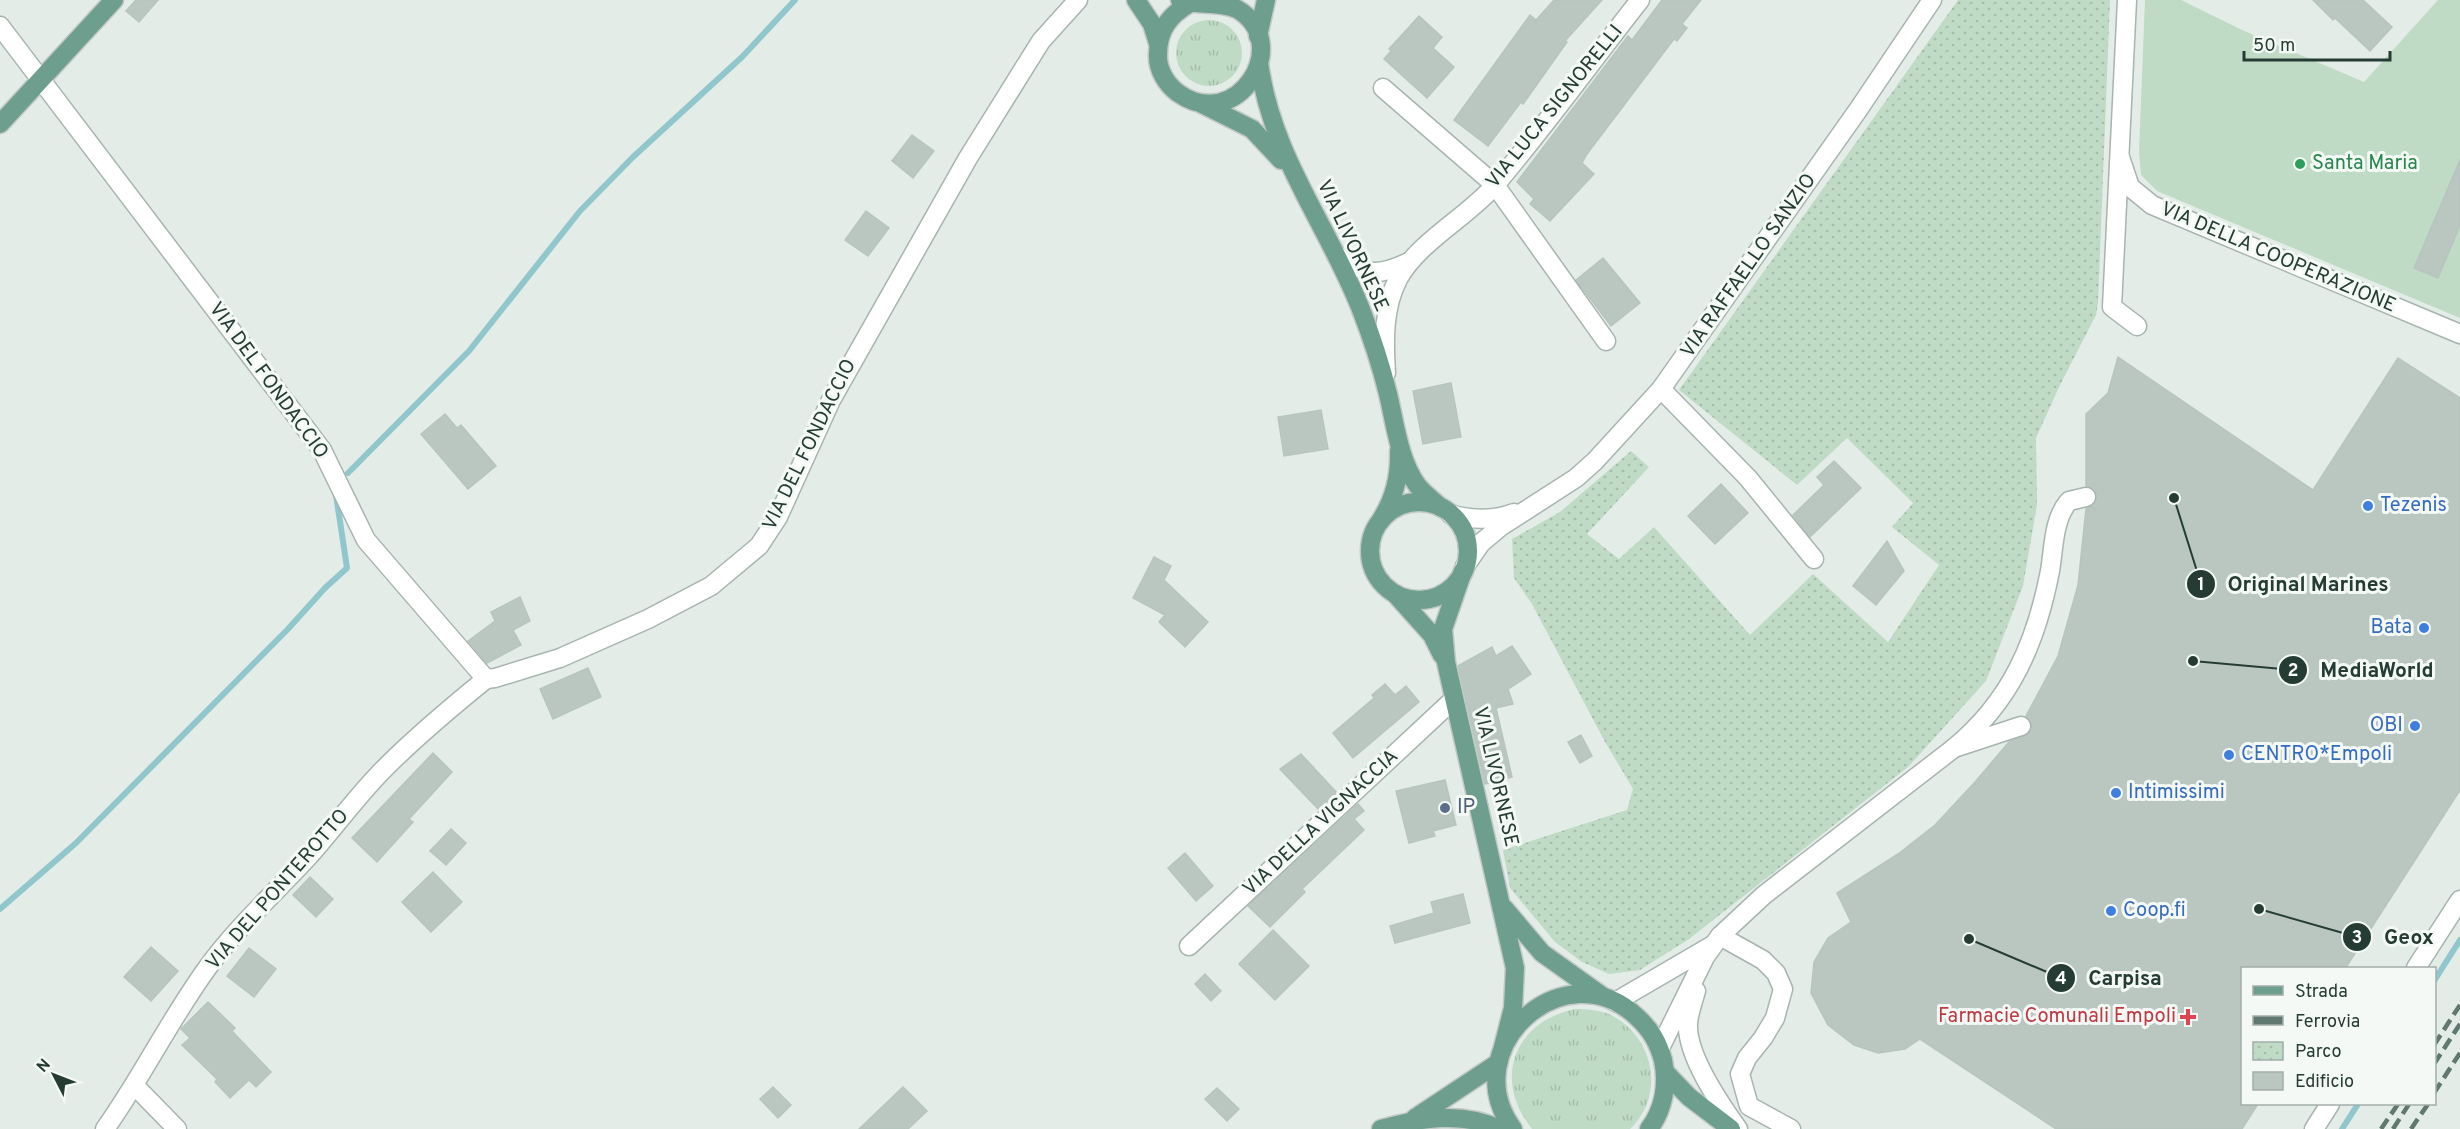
<svg xmlns="http://www.w3.org/2000/svg" width="2460" height="1129" viewBox="0 0 2460 1129" font-family="Overpass,sans-serif">
	<style>
		.grass { fill: url(#grass-tufts) }
		.park { fill: url(#park-dots) }
		.pitch { fill: #bfdbc5 }
		.lines { fill: none; stroke-linecap: round; stroke-linejoin: round }
		.stream { stroke: #91c7cc; stroke-width: 6 }
		.building { fill: #bac7c1; stroke: #b7c5bf; stroke-width: 1.5 }
		.minor-casing { stroke: #a7b4af; stroke-width: 21 }
		.major-casing { stroke: #c2c8c6; stroke-width: 21 }
		.minor { stroke: #fff; stroke-width: 18 }
		.major { stroke: #6d9e8e; stroke-width: 18 }
		.rail { stroke: #607870; stroke-width: 4.5; stroke-dasharray: 12 6; stroke-linecap: butt }
		.leisure-dot { fill: #2e9e5b; stroke: #f5f9f6; stroke-width: 2 }
		.shop-dot { fill: #3f7fe0; stroke: #f5f9f6; stroke-width: 2 }
		.service-dot { fill: #5c6f8a; stroke: #f5f9f6; stroke-width: 2 }
		.health-dot { fill: #e0444e; stroke: #f5f9f6; stroke-width: 2 }
		.labels { text-anchor: middle; dominant-baseline: central; stroke-width: 6; stroke-linejoin: round; paint-order: stroke }
		.street-label { font-size: 20px; fill: #253c35; stroke: #f5f9f6 }
		.leisure-label { font-size: 20px; fill: #27864d; stroke: #f5f9f6; text-anchor: start }
		.shop-label { font-size: 20px; fill: #366cbe; stroke: #f5f9f6; text-anchor: start }
		.service-label { font-size: 20px; fill: #4e5e75; stroke: #f5f9f6; text-anchor: start }
		.health-label { font-size: 20px; fill: #be3a42; stroke: #f5f9f6; text-anchor: end }
		.leader { fill: none; stroke: #253c35; stroke-width: 2 }
		.callout-dot { fill: #253c35; stroke: #f5f9f6; stroke-width: 2 }
		.mark-label { font-size: 18px; text-anchor: middle; font-weight: bold; fill: #fff }
		.callout-label { font-size: 21px; text-anchor: middle; font-weight: bold; fill: #253c35; stroke: #f5f9f6; stroke-width: 6; stroke-linejoin: round; paint-order: stroke }
	</style>
	<defs>
		<pattern id="grass-tufts" width="24" height="20" patternUnits="userSpaceOnUse" patternTransform="scale(1.5)"><rect width="24" height="20" fill="#bfdbc5"/><path d="M3 7l-1-3M5 7V3M7 7l1-3M15 17l-1-3M17 17v-4M19 17l1-3" fill="none" stroke="#a4bdaa"/></pattern>
		<pattern id="park-dots" width="8" height="8" patternUnits="userSpaceOnUse" patternTransform="scale(1.5)"><rect width="8" height="8" fill="#bfdbc5"/><path d="M2 2h.1M6 6h.1" fill="none" stroke="#a4bdaa" stroke-width="1.8" stroke-linecap="round"/></pattern>
	</defs>
	<rect width="100%" height="100%" fill="#e4ece8"/>
	<g class="grass">
		<circle cx="1209" cy="53" r="33"/>
		<path d="M1575,1009C1587,1009 1600,1010 1611,1015C1654,1037 1666,1095 1630,1129H1532C1492,1079 1514,1022 1575,1009Z"/>
	</g>
	<polygon class="park" points="1958,0 2110,0 2098,303 2096,315 2059,387 2036,438 2037,505 2023,586 1986,681 1908,767 1689,939 1640,970 1609,974 1582,962 1555,942 1510,888 1503,850 1627,810 1633,789 1604,740 1532,604 1514,578 1512,539 1560,512 1631,451 1649,467 1587,534 1619,559 1654,527 1750,635 1813,574 1888,642 1939,565 1892,527 1913,503 1847,438 1797,485 1679,390"/>
	<polygon class="pitch" points="2145,0 2181,0 2242,30 2364,82 2438,0 2460,0 2460,318 2157,191 2141,175 2139,152"/>
	<g class="lines">
		<g class="stream">
			<polyline points="348,473 469,351 580,211 633,157 742,57 795,0"/>
			<polyline points="0,909 76,843 288,629 325,588 347,568 336,495"/>
			<polyline points="2434,981 2460,940"/>
			<polyline points="2342,1129 2358,1104"/>
		</g>
	</g>
	<g class="building">
		<polygon points="136,0 158,0 139,22 126,11"/>
		<polygon points="1554,0 1602,0 1565,41 1567,42 1523,104 1521,102 1488,146 1454,120 1530,15 1536,20"/>
		<polygon points="1662,0 1701,0 1682,24 1687,28 1677,41 1674,39 1587,154 1582,163 1594,174 1550,221 1530,204 1534,199 1517,182 1628,36 1632,40"/>
		<polygon points="2313,0 2363,0 2392,27 2370,51 2335,18 2333,20"/>
		<polygon points="1419,16 1442,37 1433,48 1454,67 1427,98 1384,59 1391,51 1389,49"/>
		<polygon points="912,135 934,151 913,178 892,161"/>
		<polygon points="2460,160 2460,225 2438,278 2414,268"/>
		<polygon points="866,211 889,228 868,256 845,240"/>
		<polygon points="1603,258 1640,303 1611,326 1576,280"/>
		<polygon points="2118,357 2313,490 2398,358 2460,398 2460,790 2345,969 2242,969 2242,1104 2258,1104 2242,1129 2056,1129 1920,1039 1905,1049 1878,1053 1854,1045 1828,1025 1811,993 1814,962 1828,938 1851,922 1837,893 1898,854 1935,825 1975,782 2009,742 2025,736 2032,729 2031,722 2026,716 2058,656 2078,585 2086,509 2093,506 2097,500 2095,490 2086,486 2086,414 2108,393"/>
		<polygon points="1451,383 1461,437 1423,444 1413,391"/>
		<polygon points="1321,410 1328,449 1284,456 1278,417"/>
		<polygon points="445,414 457,428 461,425 496,466 468,489 421,434"/>
		<polygon points="1834,461 1861,488 1810,537 1793,515 1824,485 1817,477"/>
		<polygon points="1721,484 1748,513 1715,544 1688,516"/>
		<polygon points="1887,541 1904,571 1876,605 1853,586"/>
		<polygon points="1154,557 1171,566 1164,580 1208,622 1185,647 1159,622 1165,615 1133,598"/>
		<polygon points="520,597 530,621 513,630 521,645 487,663 468,641 495,621 491,612"/>
		<polygon points="1512,646 1531,674 1508,689 1513,704 1496,708 1512,777 1485,784 1458,666 1492,647 1496,656"/>
		<polygon points="588,668 601,697 553,719 540,689"/>
		<polygon points="1385,684 1395,695 1406,686 1419,702 1353,758 1333,733 1374,698 1372,695"/>
		<polygon points="1581,735 1592,756 1580,763 1568,742"/>
		<polygon points="433,753 452,772 409,819 413,822 377,862 352,838"/>
		<polygon points="1301,754 1337,793 1319,810 1280,769"/>
		<polygon points="1445,780 1456,825 1433,831 1435,836 1409,843 1396,791"/>
		<polygon points="1358,804 1364,811 1354,819 1364,830 1302,889 1305,892 1270,927 1248,906"/>
		<polygon points="451,829 466,843 446,865 430,851"/>
		<polygon points="1185,853 1213,886 1196,901 1168,868"/>
		<polygon points="433,872 462,902 431,932 402,902"/>
		<polygon points="310,877 333,899 316,917 293,895"/>
		<polygon points="1463,894 1470,923 1395,943 1390,926 1434,913 1431,902"/>
		<polygon points="1273,930 1309,966 1275,1000 1239,964"/>
		<polygon points="151,947 178,971 151,1001 124,977"/>
		<polygon points="249,948 276,969 254,997 227,976"/>
		<polygon points="1205,974 1221,991 1211,1001 1195,984"/>
		<polygon points="208,1002 235,1028 232,1031 271,1072 256,1087 249,1080 230,1098 215,1082 217,1079 182,1045 190,1038 181,1029"/>
		<polygon points="773,1087 791,1105 778,1118 760,1099"/>
		<polygon points="903,1087 927,1111 908,1129 859,1129"/>
		<polygon points="1217,1088 1239,1109 1227,1121 1205,1099"/>
	</g>
	<g class="lines">
		<g class="minor-casing">
			<g id="minor">
				<polyline points="2127,0 2112,307 2137,326"/>
				<polyline points="0,26 322,450 366,540 486,679"/>
				<polyline points="1383,88 1495,185 1606,341"/>
				<polyline points="2120,157 2130,187 2152,205 2460,334"/>
				<path d="M1336,255C1367,274 1375,278 1409,262"/>
				<path d="M1386,373C1384,342 1383,308 1398,279C1418,242 1469,216 1496,184C1546,125 1592,61 1640,0"/>
				<polyline points="1661,389 1748,478 1814,559"/>
				<path d="M1450,514C1471,520 1493,521 1514,513"/>
				<polyline points="1465,566 1481,543 1500,527 1576,478 1595,461 1661,389 1858,110 1932,0"/>
				<polyline points="486,679 495,678 560,658 648,619 711,586 759,546 778,517 831,400 968,158 1041,41 1078,0"/>
				<path d="M2021,726L1954,748C2011,701 2036,643 2050,571C2054,548 2053,519 2069,501L2086,497"/>
				<polyline points="1720,936 1763,960 1776,973 1783,989 1775,1018 1763,1038 1747,1058 1740,1074 1749,1106 1791,1129"/>
				<polyline points="1189,946 1454,699"/>
				<polyline points="2416,968 2460,900"/>
				<path d="M1696,991C1693,1002 1689,1012 1688,1023C1686,1055 1720,1104 1738,1129"/>
				<polyline points="1615,1002 1711,946"/>
				<polyline points="1660,1048 1705,957 1720,936 1764,895 1954,748"/>
				<polyline points="135,1086 177,1129"/>
				<path d="M105,1129C142,1077 170,1019 208,967C237,927 275,893 309,856C333,829 355,799 380,773C413,739 449,709 486,679"/>
				<polyline points="2314,1129 2330,1104"/>
			</g>
		</g>
		<g class="major-casing">
			<g id="major">
				<polyline points="1136,0 1152,24 1158,43"/>
				<path d="M1180,0C1201,7 1214,0 1237,9C1295,43 1237,135 1178,93C1166,84 1157,69 1158,54C1158,29 1170,15 1190,3"/>
				<polyline points="1258,36 1266,0"/>
				<path d="M1259,63C1272,157 1326,222 1360,307C1371,335 1381,365 1388,394C1395,423 1399,460 1417,485C1423,493 1433,500 1440,507"/>
				<polyline points="1202,104 1252,129 1281,160"/>
				<polyline points="0,124 114,0"/>
				<circle cx="1419" cy="551" r="49"/>
				<path d="M1382,518C1395,497 1400,476 1399,451"/>
				<polyline points="1463,571 1443,629 1446,662 1515,968 1513,1008 1503,1047"/>
				<polyline points="1397,596 1432,635 1442,655"/>
				<polyline points="1504,908 1542,953 1601,995"/>
				<polyline points="1666,1073 1689,1097 1731,1129"/>
				<polyline points="1415,1118 1498,1063"/>
				<path d="M1381,1129C1420,1118 1462,1111 1499,1129"/>
				<path d="M1513,1129C1454,1048 1565,948 1637,1017C1651,1030 1658,1042 1663,1060C1668,1084 1664,1109 1649,1129"/>
			</g>
		</g>
		<use href="#minor" class="minor"/>
		<use href="#major" class="major"/>
		<g class="rail">
			<polyline points="2434,1045 2460,1005"/>
			<polyline points="2434,1064 2460,1024"/>
			<polyline points="2434,1093 2460,1053"/>
			<polyline points="2381,1129 2398,1104"/>
			<polyline points="2393,1129 2409,1104"/>
			<polyline points="2411,1129 2428,1104"/>
		</g>
	</g>
	<circle class="leisure-dot" cx="2300" cy="164" r="6"/>
	<g class="shop-dot">
		<circle cx="2368" cy="506" r="6"/>
		<circle cx="2424" cy="628" r="6"/>
		<circle cx="2415" cy="726" r="6"/>
		<circle cx="2229" cy="755" r="6"/>
		<circle cx="2116" cy="793" r="6"/>
		<circle cx="2111" cy="911" r="6"/>
	</g>
	<circle class="service-dot" cx="1445" cy="808" r="6"/>
	<path class="health-dot" d="M2185 1008h6v6h6v6h-6v6h-6v-6h-6v-6h6z"/>
	<g class="labels">
		<g class="street-label">
			<text transform="translate(1555 107) rotate(-51)">VIA LUCA SIGNORELLI</text>
			<text transform="translate(1352 246) rotate(65)">VIA LIVORNESE</text>
			<text transform="translate(2278 258) rotate(23)">VIA DELLA COOPERAZIONE</text>
			<text transform="translate(1749 266) rotate(-55)">VIA RAFFAELLO SANZIO</text>
			<text transform="translate(268 381) rotate(54)">VIA DEL FONDACCIO</text>
			<text transform="translate(810 445) rotate(-64)">VIA DEL FONDACCIO</text>
			<text transform="translate(1495 777) rotate(77)">VIA LIVORNESE</text>
			<text transform="translate(1321 823) rotate(-43)">VIA DELLA VIGNACCIA</text>
			<text transform="translate(278 890) rotate(-49)">VIA DEL PONTEROTTO</text>
		</g>
		<g class="leisure-label">
			<text x="2312" y="164">Santa Maria</text>
		</g>
		<g class="shop-label">
			<text x="2380" y="506">Tezenis</text>
			<text x="2412" y="628" text-anchor="end">Bata</text>
			<text x="2403" y="726" text-anchor="end">OBI</text>
			<text x="2241" y="755">CENTRO*Empoli</text>
			<text x="2128" y="793">Intimissimi</text>
			<text x="2123" y="911">Coop.fi</text>
		</g>
		<g class="service-label">
			<text x="1457" y="808">IP</text>
		</g>
		<g class="health-label">
			<text x="2176" y="1017">Farmacie Comunali Empoli</text>
		</g>
	</g>
	<path class="leader" d="M2174 498L2201 584M2193 661L2293 670M2259 909L2357 937M1969 939L2061 978"/>
	<g class="callout-dot">
		<circle cx="2174" cy="498" r="6"/>
		<circle cx="2193" cy="661" r="6"/>
		<circle cx="2259" cy="909" r="6"/>
		<circle cx="1969" cy="939" r="6"/>
		<circle cx="2201" cy="584" r="15"/>
		<circle cx="2293" cy="670" r="15"/>
		<circle cx="2357" cy="937" r="15"/>
		<circle cx="2061" cy="978" r="15"/>
	</g>
	<g class="mark-label">
		<text x="2201" y="590">1</text>
		<text x="2293" y="676">2</text>
		<text x="2357" y="943">3</text>
		<text x="2061" y="984">4</text>
	</g>
	<g class="callout-label">
		<text x="2308" y="591">Original Marines</text>
		<text x="2377" y="677">MediaWorld</text>
		<text x="2409" y="944">Geox</text>
		<text x="2125" y="985">Carpisa</text>
	</g>
	<rect x="2241" y="967" width="195" height="138" fill="#f5f9f6" stroke="#a2ada9" stroke-width="1.5"/>
	<rect x="2253" y="986" width="30" height="9" fill="#6d9e8e" stroke="#a2ada9" stroke-width="1.5"/>
	<text x="2295" y="997" font-size="18" fill="#253c35">Strada</text>
	<rect x="2253" y="1016" width="30" height="9" fill="#607870" stroke="#a2ada9" stroke-width="1.5"/>
	<text x="2295" y="1027" font-size="18" fill="#253c35">Ferrovia</text>
	<rect x="2253" y="1042" width="30" height="18" fill="url(#park-dots)" stroke="#a2ada9" stroke-width="1.5"/>
	<text x="2295" y="1057" font-size="18" fill="#253c35">Parco</text>
	<rect x="2253" y="1072" width="30" height="18" fill="#bac7c1" stroke="#a2ada9" stroke-width="1.5"/>
	<text x="2295" y="1087" font-size="18" fill="#253c35">Edificio</text>
	<g transform="translate(54 1075) rotate(312)" stroke="#f5f9f6" stroke-width="4.5" paint-order="stroke">
	<path d="M0-4.5L10 22L0 15L-10 22Z" fill="#253c35"/>
	<text y="-9" font-size="16" font-weight="bold" text-anchor="middle" fill="#253c35">N</text>
	</g>
	<path d="M2244 51v9h146v-9" fill="none" stroke="#253c35" stroke-width="3"/>
	<text x="2253" y="51" font-size="18" fill="#253c35" stroke="#f5f9f6" stroke-width="4.5" paint-order="stroke">50 m</text>
</svg>
